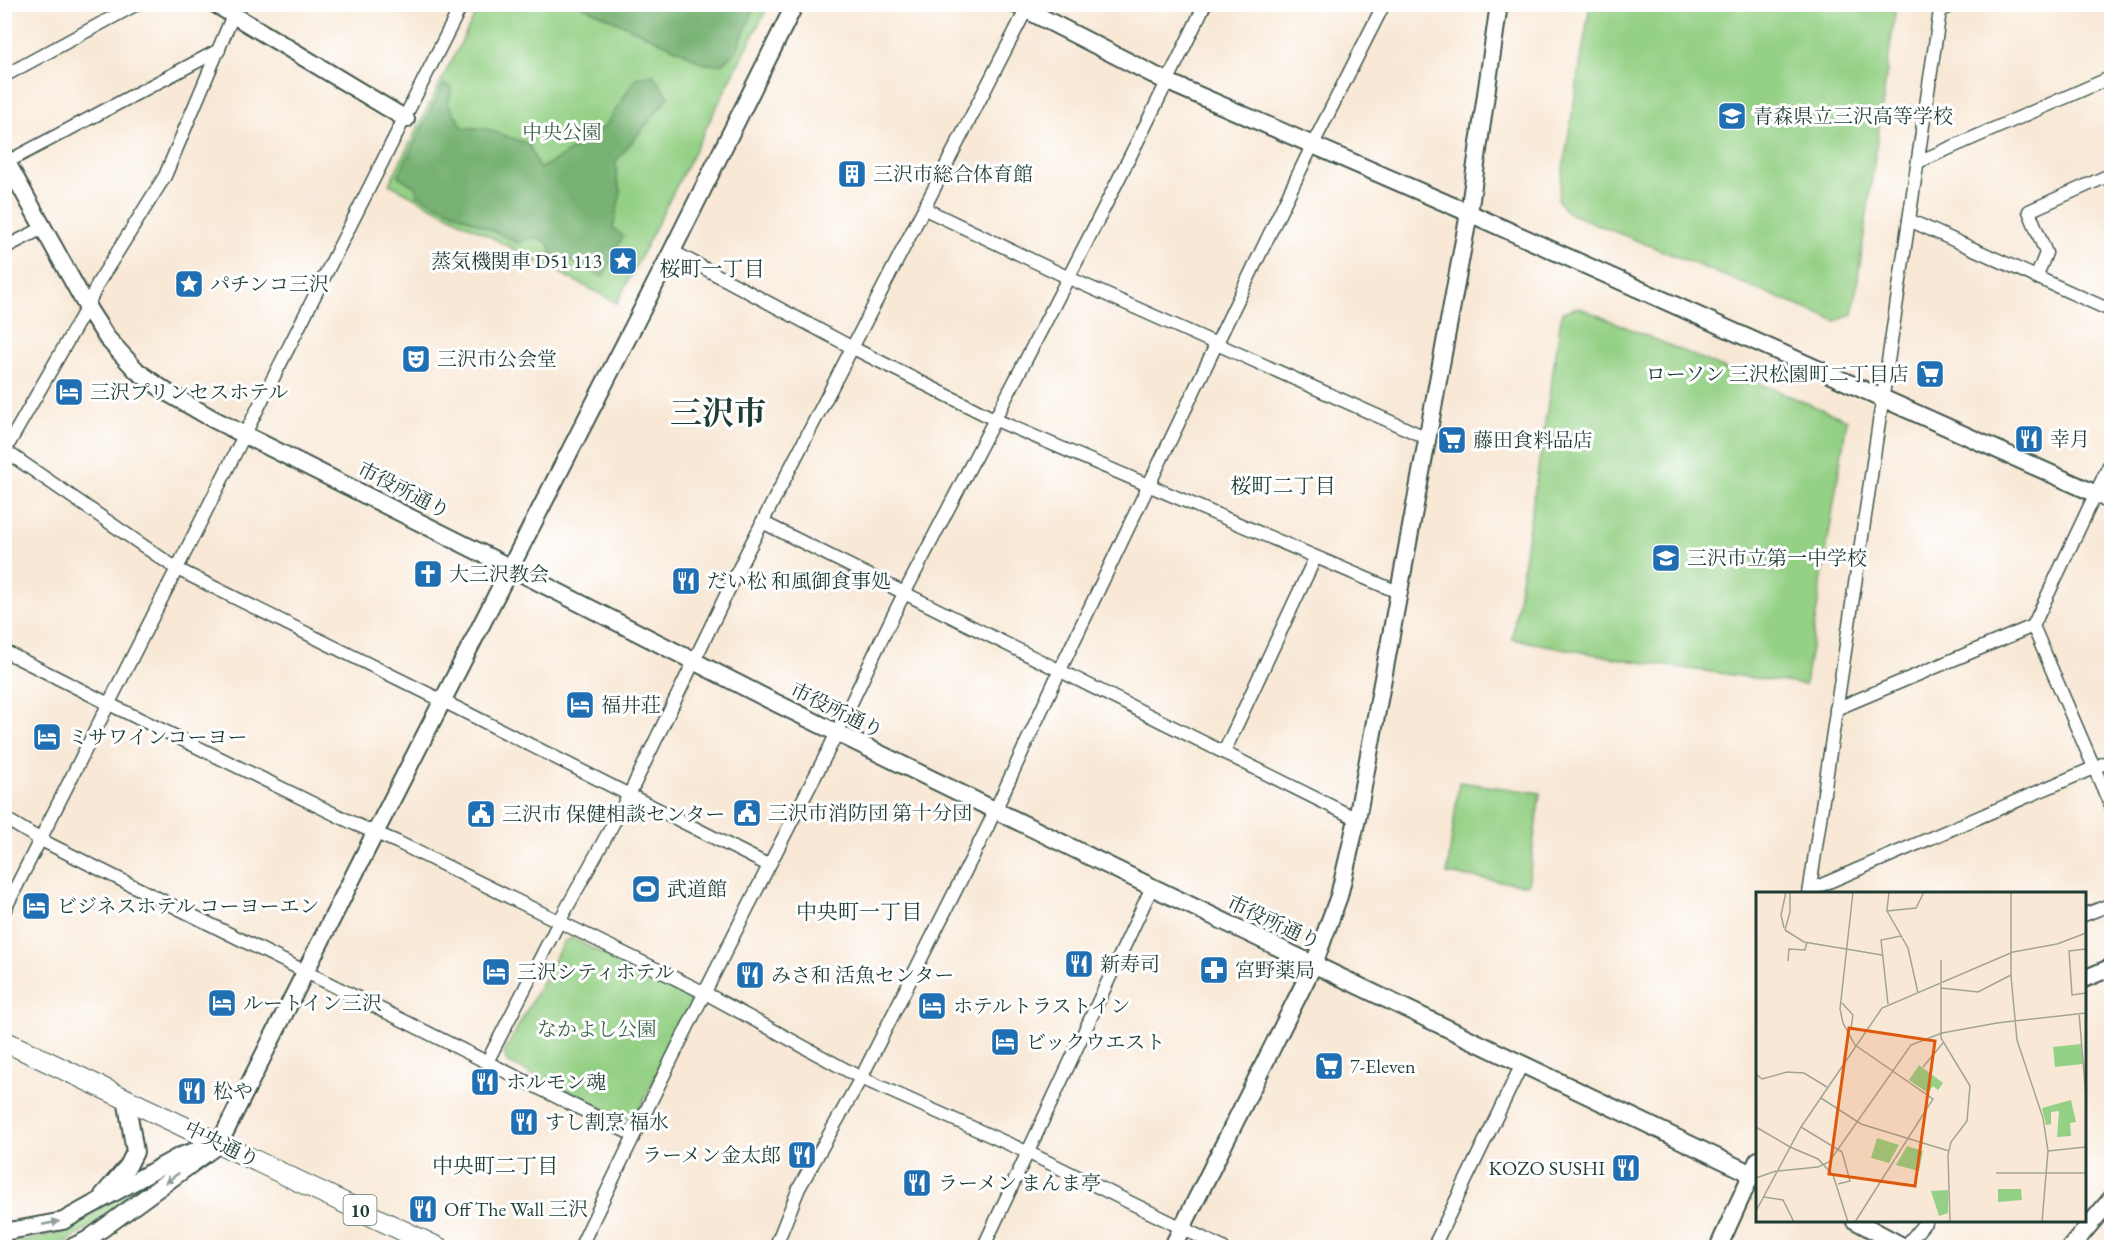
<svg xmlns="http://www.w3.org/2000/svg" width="2116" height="1252" viewBox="0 0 2116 1252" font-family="'EB Garamond','Noto Serif JP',serif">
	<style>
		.green { fill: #94d085; stroke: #5a865c; stroke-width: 1.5 }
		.forest { fill: #77b272; stroke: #4b7853; stroke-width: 1.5 }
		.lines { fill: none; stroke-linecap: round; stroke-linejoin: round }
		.street-casing { stroke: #40574c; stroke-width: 15 }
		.secondary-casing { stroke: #40574c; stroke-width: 20 }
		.primary-casing { stroke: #40574c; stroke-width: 22 }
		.street { stroke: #fff; stroke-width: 12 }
		.secondary { stroke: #fff; stroke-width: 16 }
		.primary { stroke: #fff; stroke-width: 20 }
		.oneway { fill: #8f9e9a }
		.labels { text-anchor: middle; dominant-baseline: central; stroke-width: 6; stroke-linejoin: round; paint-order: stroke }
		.shield { fill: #fff; stroke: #627771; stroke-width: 1.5 }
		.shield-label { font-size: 18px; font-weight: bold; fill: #1f3d34 }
		.poi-label { font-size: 20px; fill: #1f3d34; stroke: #fff; text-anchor: start }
		.park-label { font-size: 20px; fill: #3c6248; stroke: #fff }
		.street-label { font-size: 20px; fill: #1f3d34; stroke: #fff }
		.neighbourhood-label { font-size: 21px; fill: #1f3d34; stroke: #fff }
		.town-label { font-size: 32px; font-weight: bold; fill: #1f3d34; stroke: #fff }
		.inset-road { fill: none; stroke: #a1a495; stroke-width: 1.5 }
		.view { fill: #de580e; fill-opacity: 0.15; stroke: #de580e; stroke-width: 3 }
		.inset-edge { fill: none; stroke: #1f3d34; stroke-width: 3 }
	</style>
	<rect width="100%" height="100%" fill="#fff"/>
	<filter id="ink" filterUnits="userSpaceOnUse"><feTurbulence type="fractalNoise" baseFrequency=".0167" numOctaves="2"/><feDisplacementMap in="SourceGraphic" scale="12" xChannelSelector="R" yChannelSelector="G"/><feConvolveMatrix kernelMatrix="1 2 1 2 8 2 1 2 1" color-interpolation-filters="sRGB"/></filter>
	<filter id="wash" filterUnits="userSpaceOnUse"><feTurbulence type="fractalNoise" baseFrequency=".008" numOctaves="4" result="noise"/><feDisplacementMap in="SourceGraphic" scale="24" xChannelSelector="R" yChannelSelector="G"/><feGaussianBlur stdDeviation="1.35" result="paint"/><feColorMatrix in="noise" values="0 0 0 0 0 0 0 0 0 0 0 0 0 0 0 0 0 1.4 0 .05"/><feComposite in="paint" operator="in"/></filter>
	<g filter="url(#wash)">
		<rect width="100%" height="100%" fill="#f8e8d5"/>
		<g class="green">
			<polygon points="766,4 768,6 617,303 389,184 480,5"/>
			<polygon points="1590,5 1896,5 1853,314 1836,321 1566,212 1558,200"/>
			<polygon points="1578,307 1847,420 1805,685 1626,660 1512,639 1562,312"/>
			<polygon points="1459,782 1540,793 1528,885 1447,874"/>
			<polygon points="572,938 689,999 691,1005 634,1120 628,1121 507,1062 504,1053 564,941"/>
			<polygon points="168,1172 65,1244 49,1248 5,1247 4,1244 64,1232 111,1201"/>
		</g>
		<g class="forest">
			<polygon points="747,5 754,9 736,52 721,64 703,64 683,52 580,5"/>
			<path d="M653,75L669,97L616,161L617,180L621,191L613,228L623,236L603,277L572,261L564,267L553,261L550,245C538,236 532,236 518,243L416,194L417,188L398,176L444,84L452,88L448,104L464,128H483L529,144L539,169L561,157L606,125L636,78Z"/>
		</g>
	</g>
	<g filter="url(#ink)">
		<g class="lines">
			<g class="street-casing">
				<g id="street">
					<polyline points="1940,11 1956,4"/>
					<polyline points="4,76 137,4"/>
					<polyline points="7,162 219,50"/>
					<polyline points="1918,162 2112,77"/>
					<polyline points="925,209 1069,278 1427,438"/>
					<polyline points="1909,220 2112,311"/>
					<polyline points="4,248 43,228"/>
					<polyline points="672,251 853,348 996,420 1400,593"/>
					<polyline points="2036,278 2046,253 2029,211 2112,174"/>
					<polyline points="4,450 177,569 465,712 768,865"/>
					<polyline points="4,452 87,307 98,283 165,176 233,15"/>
					<polyline points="762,522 1357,819"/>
					<polyline points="2033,626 2112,809"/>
					<polyline points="4,651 109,704 355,824 397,842 705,993 861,1078 1027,1152 1223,1248"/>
					<polyline points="1836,709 2033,626 2112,459"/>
					<polyline points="1224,752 1315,558"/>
					<polyline points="4,818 41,840 633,1135"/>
					<polyline points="1810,890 2112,760"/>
					<polyline points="1809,894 1941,4"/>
					<polyline points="4,911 462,4"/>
					<polyline points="2084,915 2112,904"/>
					<polyline points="487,1062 559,922 629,795 745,556 1026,10"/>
					<polyline points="1905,1247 1927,1220"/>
					<path d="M580,1248C659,1081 742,917 827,753C854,699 878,644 906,590C1007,395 1110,202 1205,4"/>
					<polyline points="775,1248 799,1188 861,1078 987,828 1060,670 1216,345 1312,146 1384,4"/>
					<polyline points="983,1248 1152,887"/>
					<polyline points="1433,1248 1522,1064"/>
				</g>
			</g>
			<g class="secondary-casing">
				<g id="secondary">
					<polyline points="215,4 406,119"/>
					<polyline points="1015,4 1168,82 1469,213 2112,501"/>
					<polyline points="4,157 87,307 107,338 137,371 168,393 213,419 511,568 768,699 1152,887 1758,1177"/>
					<polyline points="2084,979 2112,967"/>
					<polyline points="103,1195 128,1166 135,1152 126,1098"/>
					<polyline points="1854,1220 1906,1248"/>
					<polyline points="4,1232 63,1221 180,1156 207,1147"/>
					<polyline points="70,1248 87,1240 219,1144 375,833 672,251 795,4"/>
					<polyline points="1172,1248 1314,964 1339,896 1357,819 1469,213 1499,4"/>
					<polyline points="1718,1248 1758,1160"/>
					<polyline points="2070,1248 2112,1198"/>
				</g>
			</g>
			<g class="primary-casing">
				<polyline id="primary" points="4,1041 439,1248"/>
			</g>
			<use href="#street" class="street"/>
			<use href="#secondary" class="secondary"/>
			<use href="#primary" class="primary"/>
		</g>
		<defs><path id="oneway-solid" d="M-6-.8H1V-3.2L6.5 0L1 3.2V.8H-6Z" transform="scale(1.5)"/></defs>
		<g class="oneway">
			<use href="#oneway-solid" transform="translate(172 1178) rotate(144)"/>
			<use href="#oneway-solid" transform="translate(51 1223) rotate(-11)"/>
		</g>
	</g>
	<defs>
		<g id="school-square" transform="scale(1.5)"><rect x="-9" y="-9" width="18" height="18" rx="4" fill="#1f6fb2" stroke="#fff"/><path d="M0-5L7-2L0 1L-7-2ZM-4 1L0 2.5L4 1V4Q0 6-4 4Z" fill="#fff"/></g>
		<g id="building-square" transform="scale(1.5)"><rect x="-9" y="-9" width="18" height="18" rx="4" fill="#1f6fb2" stroke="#fff"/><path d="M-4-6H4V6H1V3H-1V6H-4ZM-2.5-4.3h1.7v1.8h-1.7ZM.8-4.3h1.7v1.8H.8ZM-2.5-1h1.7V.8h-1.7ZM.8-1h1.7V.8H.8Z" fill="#fff"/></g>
		<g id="sight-square" transform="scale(1.5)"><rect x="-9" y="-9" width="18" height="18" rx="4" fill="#1f6fb2" stroke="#fff"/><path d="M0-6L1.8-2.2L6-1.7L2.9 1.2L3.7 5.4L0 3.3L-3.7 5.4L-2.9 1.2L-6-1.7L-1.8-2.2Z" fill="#fff"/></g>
		<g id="theatre-square" transform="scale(1.5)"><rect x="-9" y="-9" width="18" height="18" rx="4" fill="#1f6fb2" stroke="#fff"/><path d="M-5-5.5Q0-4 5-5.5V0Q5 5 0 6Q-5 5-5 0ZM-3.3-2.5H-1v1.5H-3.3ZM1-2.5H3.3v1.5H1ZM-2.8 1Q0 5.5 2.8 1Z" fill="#fff"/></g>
		<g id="supermarket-square" transform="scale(1.5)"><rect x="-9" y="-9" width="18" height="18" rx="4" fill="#1f6fb2" stroke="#fff"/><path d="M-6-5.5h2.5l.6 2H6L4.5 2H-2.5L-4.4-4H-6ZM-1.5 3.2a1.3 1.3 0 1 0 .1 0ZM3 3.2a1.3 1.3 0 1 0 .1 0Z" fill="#fff"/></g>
		<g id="hotel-square" transform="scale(1.5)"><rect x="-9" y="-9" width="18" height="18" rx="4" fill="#1f6fb2" stroke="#fff"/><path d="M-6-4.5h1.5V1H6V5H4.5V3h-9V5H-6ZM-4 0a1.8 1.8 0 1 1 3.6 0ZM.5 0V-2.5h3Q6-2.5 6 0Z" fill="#fff"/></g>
		<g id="restaurant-square" transform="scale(1.5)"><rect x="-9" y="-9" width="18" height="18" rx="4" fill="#1f6fb2" stroke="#fff"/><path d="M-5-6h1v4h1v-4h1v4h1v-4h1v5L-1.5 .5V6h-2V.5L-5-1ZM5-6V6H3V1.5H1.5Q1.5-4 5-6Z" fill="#fff"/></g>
		<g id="church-square" transform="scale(1.5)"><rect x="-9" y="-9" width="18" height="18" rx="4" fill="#1f6fb2" stroke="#fff"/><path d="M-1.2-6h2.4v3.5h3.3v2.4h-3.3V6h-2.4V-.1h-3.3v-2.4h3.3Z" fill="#fff"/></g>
		<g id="civic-square" transform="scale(1.5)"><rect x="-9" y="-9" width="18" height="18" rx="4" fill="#1f6fb2" stroke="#fff"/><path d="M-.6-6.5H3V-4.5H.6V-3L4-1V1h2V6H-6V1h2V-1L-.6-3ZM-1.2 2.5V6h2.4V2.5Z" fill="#fff"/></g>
		<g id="stadium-square" transform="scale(1.5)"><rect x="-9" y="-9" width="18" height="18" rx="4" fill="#1f6fb2" stroke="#fff"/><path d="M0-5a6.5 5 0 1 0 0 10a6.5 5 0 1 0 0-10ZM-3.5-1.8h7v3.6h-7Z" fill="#fff"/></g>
		<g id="pharmacy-square" transform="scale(1.5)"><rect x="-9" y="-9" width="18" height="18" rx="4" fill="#1f6fb2" stroke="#fff"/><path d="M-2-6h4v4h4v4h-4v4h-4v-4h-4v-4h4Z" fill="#fff"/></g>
	</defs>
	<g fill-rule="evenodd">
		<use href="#school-square" x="1732" y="116"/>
		<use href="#building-square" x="852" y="174"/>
		<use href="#sight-square" x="623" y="261"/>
		<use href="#sight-square" x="189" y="284"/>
		<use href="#theatre-square" x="416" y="359"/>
		<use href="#supermarket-square" x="1930" y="374"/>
		<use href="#hotel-square" x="69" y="392"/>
		<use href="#restaurant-square" x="2029" y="439"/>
		<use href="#supermarket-square" x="1452" y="440"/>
		<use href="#school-square" x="1666" y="558"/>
		<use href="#church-square" x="428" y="574"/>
		<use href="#restaurant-square" x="686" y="581"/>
		<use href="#hotel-square" x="580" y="705"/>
		<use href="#hotel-square" x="47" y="737"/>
		<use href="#civic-square" x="747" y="813"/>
		<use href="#civic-square" x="481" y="814"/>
		<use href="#stadium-square" x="646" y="889"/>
		<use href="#hotel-square" x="36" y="906"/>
		<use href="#restaurant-square" x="1079" y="964"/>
		<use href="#pharmacy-square" x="1214" y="970"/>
		<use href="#hotel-square" x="496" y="972"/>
		<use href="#restaurant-square" x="750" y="975"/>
		<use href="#hotel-square" x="222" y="1003"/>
		<use href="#hotel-square" x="932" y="1006"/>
		<use href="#hotel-square" x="1005" y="1042"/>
		<use href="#supermarket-square" x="1329" y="1066"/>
		<use href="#restaurant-square" x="485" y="1082"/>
		<use href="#restaurant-square" x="192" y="1091"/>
		<use href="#restaurant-square" x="524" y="1122"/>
		<use href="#restaurant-square" x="802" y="1155"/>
		<use href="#restaurant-square" x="1626" y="1168"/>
		<use href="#restaurant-square" x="917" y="1183"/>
		<use href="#restaurant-square" x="423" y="1209"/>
	</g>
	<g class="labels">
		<rect class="shield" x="343.5" y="1195" width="33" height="30" rx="4.5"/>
		<g class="shield-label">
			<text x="360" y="1210">10</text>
		</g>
		<g class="poi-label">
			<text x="1753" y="116">青森県立三沢高等学校</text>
			<text x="873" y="174">三沢市総合体育館</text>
			<text x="602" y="261" text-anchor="end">蒸気機関車 D51 113</text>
			<text x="210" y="284">パチンコ三沢</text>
			<text x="437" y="359">三沢市公会堂</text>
			<text x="1909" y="374" text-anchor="end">ローソン 三沢松園町二丁目店</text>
			<text x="90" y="392">三沢プリンセスホテル</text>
			<text x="2050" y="439">幸月</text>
			<text x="1473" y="440">藤田食料品店</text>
			<text x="1687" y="558">三沢市立第一中学校</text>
			<text x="449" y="574">大三沢教会</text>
			<text x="707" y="581">だい松 和風御食事処</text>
			<text x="601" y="705">福井荘</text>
			<text x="68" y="737">ミサワインコーヨー</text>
			<text x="768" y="813">三沢市消防団 第十分団</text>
			<text x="502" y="814">三沢市 保健相談センター</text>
			<text x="667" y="889">武道館</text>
			<text x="57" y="906">ビジネスホテル コーヨーエン</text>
			<text x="1100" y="964">新寿司</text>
			<text x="1235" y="970">宮野薬局</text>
			<text x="517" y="972">三沢シティホテル</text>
			<text x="771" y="975">みさ和 活魚センター</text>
			<text x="243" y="1003">ルートイン三沢</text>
			<text x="953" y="1006">ホテルトラストイン</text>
			<text x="1026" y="1042">ビックウエスト</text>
			<text x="1350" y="1066">7-Eleven</text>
			<text x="506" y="1082">ホルモン魂</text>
			<text x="213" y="1091">松や</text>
			<text x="545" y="1122">すし割烹 福水</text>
			<text x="781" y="1155" text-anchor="end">ラーメン金太郎</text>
			<text x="1605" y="1168" text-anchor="end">KOZO SUSHI</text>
			<text x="938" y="1183">ラーメン まんま亭</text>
			<text x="444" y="1209">Off The Wall 三沢</text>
		</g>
		<g class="park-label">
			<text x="562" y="132">中央公園</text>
			<text x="597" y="1029">なかよし公園</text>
		</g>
		<g class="street-label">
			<text transform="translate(404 490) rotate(27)">市役所通り</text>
			<text transform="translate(837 710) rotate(26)">市役所通り</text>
			<text transform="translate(1274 922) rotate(25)">市役所通り</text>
			<text transform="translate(222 1144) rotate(26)">中央通り</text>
		</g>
		<g class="neighbourhood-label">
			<text x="712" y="268">桜町一丁目</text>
			<text x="1283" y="485">桜町二丁目</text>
			<text x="859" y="911">中央町一丁目</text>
			<text x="495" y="1165">中央町二丁目</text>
		</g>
		<g class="town-label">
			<text x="718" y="413">三沢市</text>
		</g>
	</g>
	<g transform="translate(1756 892)">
		<rect width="330" height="330" fill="#f8e8d5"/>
		<path d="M325,152L327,172L299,175L297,155ZM163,173L187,191L182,198L177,194L172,201L153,188ZM315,208L320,230L314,231L315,244L301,245L303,219L295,220V232L290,233L286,216ZM121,246L143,253L133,271L115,266ZM151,254L167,259L163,279L140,273ZM242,297H265L266,308L242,310ZM192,298V321L183,324L175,299Z" fill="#94d085"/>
		<path class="inset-road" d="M97,0L84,117L87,131L99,153L177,207L99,330M255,0V84L261,148L287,226L292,259L286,330M131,18L133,0M28,36L25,23L30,0M29,38L48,50L126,63M29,38L34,20V0M330,57L313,59L316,103L330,101M185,68V146L214,194L211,229L195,250L192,263L194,330M32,69L33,57L49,58L51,50M185,96L222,100L255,83M162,101L152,56L131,19L160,16L168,0M86,111L97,123L95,136M132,112L125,48L145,44M323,121L330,205M167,175L187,151M0,182L6,187L31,180L48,181L71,195M65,206L105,232L193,259M0,235L34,255M45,235L86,260L94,289L82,292M34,255L62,267L77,283L92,330M292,259L330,255M21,279L62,275L73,270L155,153L186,141L241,131L330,121M240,281H330M0,286L20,279M8,305L27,308L38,330M0,319L45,235L126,116L257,60L301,52L330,41"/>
		<path class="view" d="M93,136L179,149L159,294L73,282Z"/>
		<rect width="330" height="330" class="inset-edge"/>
	</g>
	<rect width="2116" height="1252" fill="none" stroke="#fff" stroke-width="24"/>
</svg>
